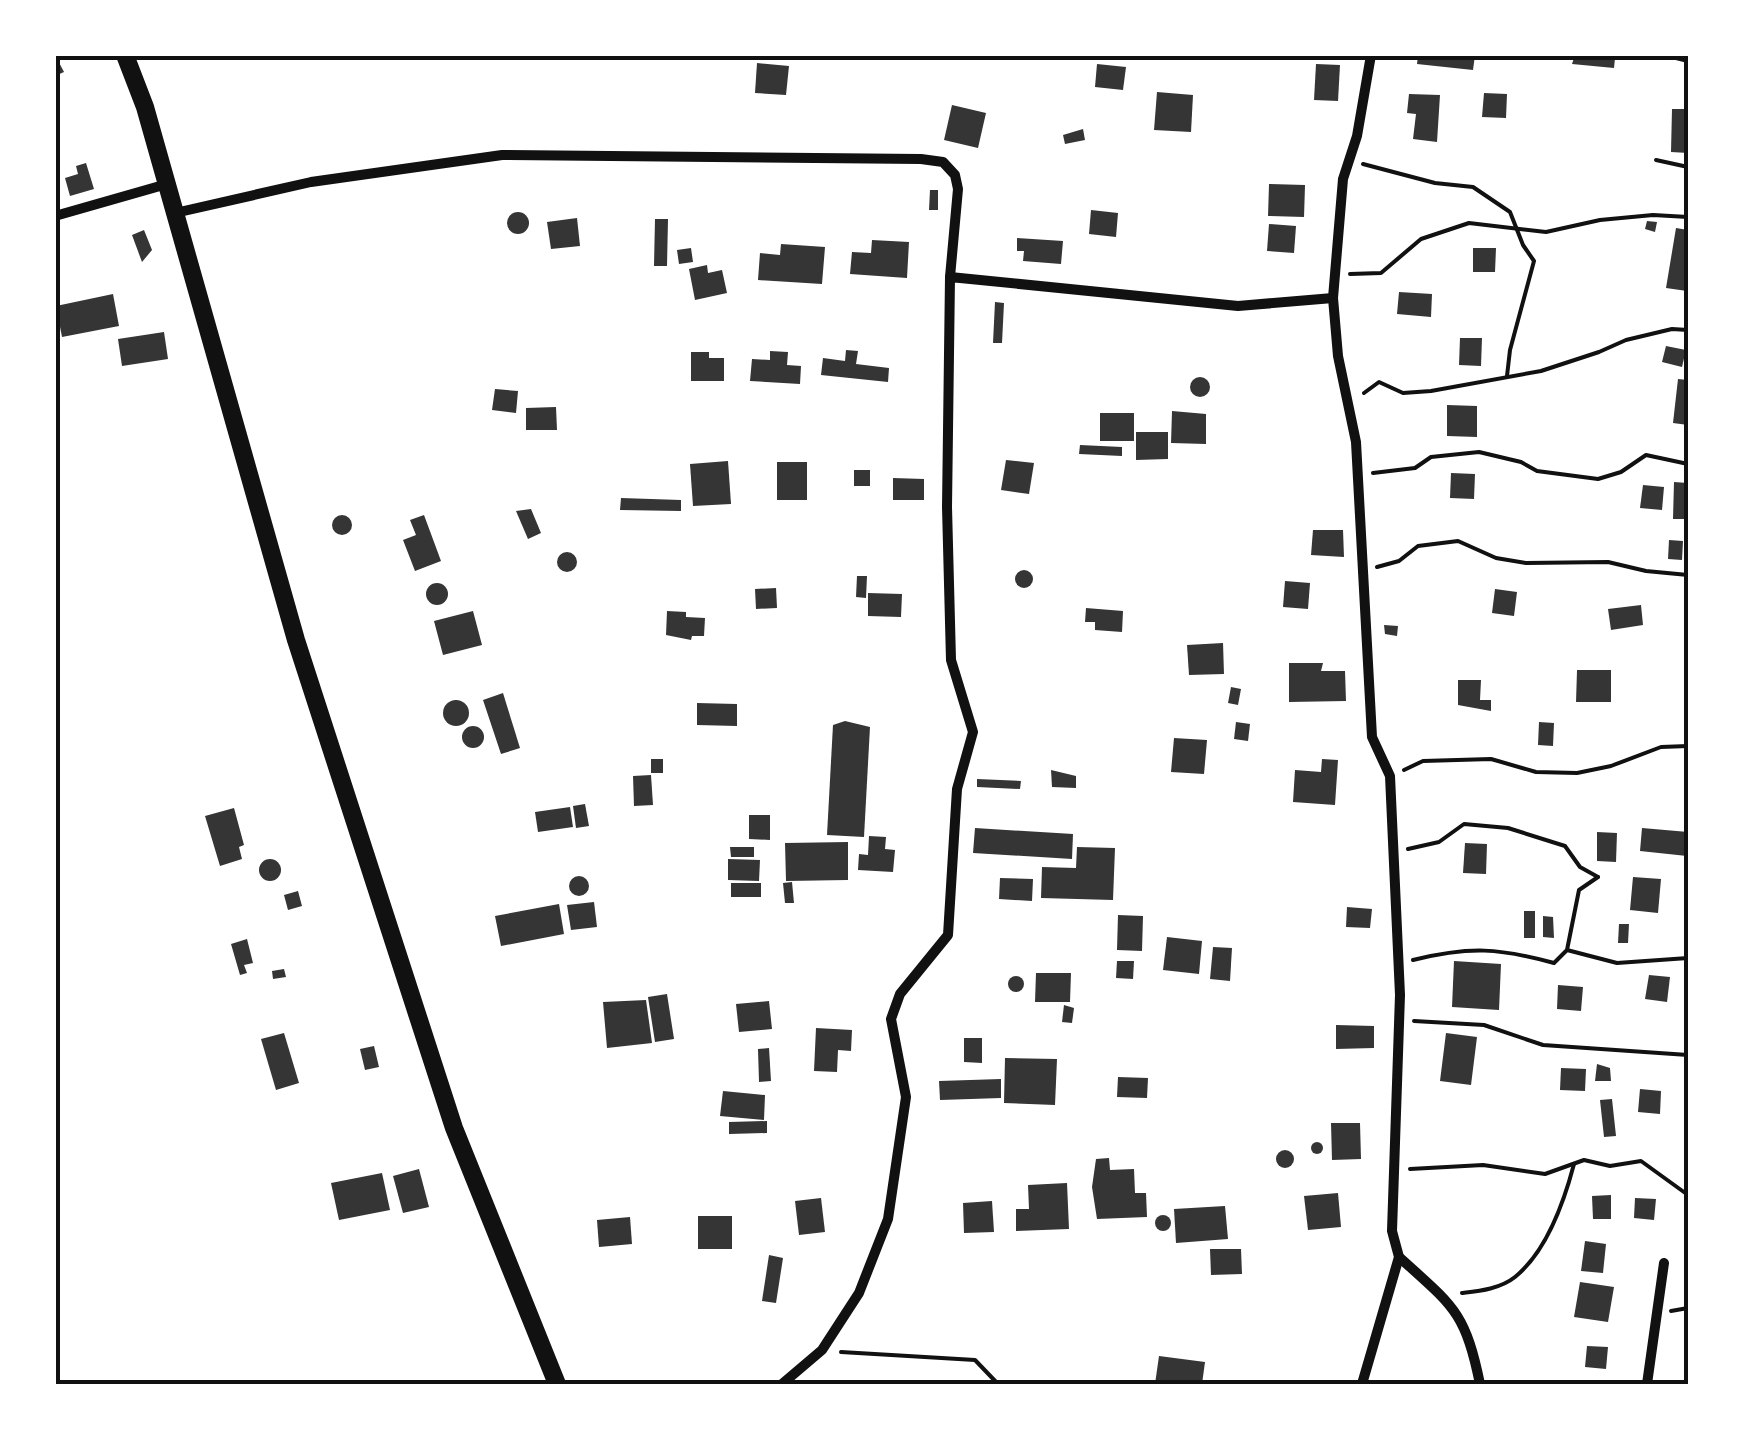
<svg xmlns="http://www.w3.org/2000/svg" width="1743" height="1439" viewBox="0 0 1743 1439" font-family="'Work Sans',sans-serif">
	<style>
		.building { fill: #353535 }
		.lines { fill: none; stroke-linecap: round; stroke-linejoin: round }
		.path { stroke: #111; stroke-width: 4 }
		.minor { stroke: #111; stroke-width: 10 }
		.secondary { stroke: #111; stroke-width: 18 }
		.neatline { fill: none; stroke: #111; stroke-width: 4 }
	</style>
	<rect width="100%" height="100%" fill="#fff"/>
	<g class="building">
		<polygon points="55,55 64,72 55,76"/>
		<polygon points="1418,55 1475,55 1473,70 1417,64"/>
		<polygon points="1575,55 1615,58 1614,68 1572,64"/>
		<polygon points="757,63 789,66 786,95 755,93"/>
		<polygon points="1097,64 1126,67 1123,90 1095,87"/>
		<polygon points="1316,64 1340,65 1338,101 1314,100"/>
		<polygon points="1157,92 1193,95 1191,132 1154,130"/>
		<polygon points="1484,93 1507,94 1506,118 1482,117"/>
		<polygon points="1409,94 1440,95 1437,142 1413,139 1416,114 1407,113"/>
		<polygon points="952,105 986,113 978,148 944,140"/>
		<polygon points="1672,109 1688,109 1688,153 1671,152"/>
		<polygon points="1083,129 1085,140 1065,144 1063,135"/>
		<polygon points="86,163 94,189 70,196 65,178 78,174 76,166"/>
		<polygon points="1269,184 1305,185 1304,217 1268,216"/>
		<polygon points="930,190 938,190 938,210 929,210"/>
		<polygon points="1091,210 1118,213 1116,237 1089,234"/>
		<circle cx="518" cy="223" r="11"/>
		<polygon points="577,218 580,246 551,249 547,222"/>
		<polygon points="655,219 668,219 667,266 654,266"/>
		<polygon points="1647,221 1657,222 1655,232 1645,229"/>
		<polygon points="1269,224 1296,226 1294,253 1267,251"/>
		<polygon points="1676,228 1688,230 1687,291 1666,288"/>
		<polygon points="144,230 152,250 142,262 132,235"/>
		<polygon points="1017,238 1063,241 1061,264 1023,261 1024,251 1017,251"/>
		<polygon points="872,240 909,242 907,278 850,274 852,252 871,253"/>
		<polygon points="781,244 825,247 822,284 758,280 760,253 780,255"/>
		<polygon points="691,248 693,262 679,264 677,250"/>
		<polygon points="1473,248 1496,248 1495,272 1473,272"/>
		<polygon points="707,265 708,273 722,270 727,293 695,300 689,269"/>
		<polygon points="1399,292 1432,294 1431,317 1397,314"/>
		<polygon points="113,294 119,326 62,337 56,306"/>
		<polygon points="995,302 1004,303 1002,343 993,343"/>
		<polygon points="164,332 168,359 122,366 118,339"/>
		<polygon points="1460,338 1482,338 1481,366 1459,365"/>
		<polygon points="1666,346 1686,350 1682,367 1662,362"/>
		<polygon points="846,350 858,351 856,364 889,368 888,382 821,375 823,358 845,361"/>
		<polygon points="770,351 788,352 787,365 801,366 800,384 750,381 752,359 770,360"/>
		<polygon points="691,352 709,352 709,358 724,358 724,381 691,381"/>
		<circle cx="1200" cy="387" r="10"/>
		<polygon points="1678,379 1688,380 1688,425 1673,423"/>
		<polygon points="495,389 518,391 516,413 492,410"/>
		<polygon points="1447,405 1477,406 1477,437 1447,436"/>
		<polygon points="556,407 557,430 526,430 526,408"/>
		<polygon points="1172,411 1206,414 1206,444 1171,443"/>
		<rect x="1100" y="413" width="34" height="28"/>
		<polygon points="1136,432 1168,432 1168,459 1136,460"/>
		<polygon points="1080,445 1122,447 1122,456 1079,454"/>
		<polygon points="1006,460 1034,463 1029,494 1001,490"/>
		<polygon points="728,461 731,504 693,506 690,464"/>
		<rect x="777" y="462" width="30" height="38"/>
		<rect x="854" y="470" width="16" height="16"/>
		<polygon points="1451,473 1475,474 1474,499 1450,498"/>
		<polygon points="893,478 924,479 924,500 893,500"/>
		<polygon points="1674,482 1688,483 1688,519 1673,519"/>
		<polygon points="1643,485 1664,487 1662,510 1640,508"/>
		<polygon points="621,498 681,500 681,511 620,510"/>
		<polygon points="531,509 541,533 528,539 516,511"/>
		<polygon points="424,515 441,561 415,571 403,540 416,535 410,520"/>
		<circle cx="342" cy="525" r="10"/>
		<polygon points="1313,530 1343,530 1344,557 1311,555"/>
		<polygon points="1669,540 1683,541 1682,560 1668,559"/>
		<circle cx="567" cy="562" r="10"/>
		<circle cx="1024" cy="579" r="9"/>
		<polygon points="857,576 867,576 866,598 856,597"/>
		<polygon points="1285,581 1310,583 1308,609 1283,607"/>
		<circle cx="437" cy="594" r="11"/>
		<polygon points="776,588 777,608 756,609 755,589"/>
		<polygon points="1495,589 1517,592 1514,616 1492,613"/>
		<polygon points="868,593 902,594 901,617 868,616"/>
		<polygon points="1641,605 1643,625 1611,630 1608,609"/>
		<polygon points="1086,608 1123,611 1122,632 1095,630 1095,622 1085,622"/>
		<polygon points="473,611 482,645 443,655 434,621"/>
		<polygon points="667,611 686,612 686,617 705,618 704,636 692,636 691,640 666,635"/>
		<polygon points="1384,625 1398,626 1397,636 1385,634"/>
		<polygon points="1223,643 1224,674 1189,675 1187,645"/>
		<polygon points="1289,663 1323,663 1321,671 1345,671 1346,701 1289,702"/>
		<polygon points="1577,670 1611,670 1611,702 1576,702"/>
		<polygon points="1458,680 1481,680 1480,700 1491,700 1491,711 1458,705"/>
		<polygon points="1231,687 1241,689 1238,705 1228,703"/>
		<polygon points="503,693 520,748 501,754 483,700"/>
		<circle cx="456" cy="713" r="13"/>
		<polygon points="697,703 737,704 737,726 697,725"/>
		<polygon points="845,721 870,727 864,837 827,835 833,725"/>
		<polygon points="1236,722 1250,724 1248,741 1234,739"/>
		<polygon points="1539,722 1554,723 1553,746 1538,745"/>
		<circle cx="473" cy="737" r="11"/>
		<polygon points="1174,738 1207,740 1204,774 1171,772"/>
		<rect x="651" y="759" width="12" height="14"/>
		<polygon points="1322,759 1338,760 1335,805 1293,802 1295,770 1321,772"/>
		<polygon points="1051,770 1076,776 1076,788 1052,787"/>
		<polygon points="651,775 653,805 634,806 633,776"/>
		<polygon points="977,779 1021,781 1020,789 977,787"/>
		<polygon points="585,804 589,826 576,828 573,806"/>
		<polygon points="570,807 573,827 538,832 535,812"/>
		<polygon points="234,808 244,845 239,847 242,859 220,866 205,816"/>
		<polygon points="749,815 770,815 770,840 749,839"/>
		<polygon points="975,828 1073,834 1072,859 973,853"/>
		<polygon points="1642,828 1688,832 1687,856 1640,851"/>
		<polygon points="1597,832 1617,833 1616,862 1597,861"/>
		<polygon points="869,836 886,837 885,849 895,850 893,872 858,870 859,854 868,855"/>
		<polygon points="848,842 848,880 786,881 785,843"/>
		<polygon points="1465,843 1487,844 1486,874 1463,873"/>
		<polygon points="730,847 754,847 754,857 731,857"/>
		<polygon points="1077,847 1115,848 1113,900 1041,898 1042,867 1076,868"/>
		<polygon points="728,859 760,860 759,881 728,880"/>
		<circle cx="270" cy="870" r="11"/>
		<circle cx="579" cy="886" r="10"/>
		<polygon points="1633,877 1661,879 1658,913 1630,910"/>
		<polygon points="1000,878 1033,879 1032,901 999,899"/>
		<polygon points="792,882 794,903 785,903 783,883"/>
		<rect x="731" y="883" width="30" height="14"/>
		<polygon points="298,891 302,906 288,910 284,895"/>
		<polygon points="594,902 597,927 571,930 567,905"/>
		<polygon points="559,904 564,934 501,946 495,916"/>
		<polygon points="1347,907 1372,909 1370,928 1346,927"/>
		<rect x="1524" y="911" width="11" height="27"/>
		<polygon points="1118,915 1143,916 1142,951 1117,950"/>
		<polygon points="1543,916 1553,917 1554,938 1543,937"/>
		<polygon points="1619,924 1629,924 1628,943 1618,943"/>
		<polygon points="1167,937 1202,941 1199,974 1163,970"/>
		<polygon points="247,939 253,963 244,965 247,973 240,975 231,944"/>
		<polygon points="1213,947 1232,948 1230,981 1210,979"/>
		<polygon points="1117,961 1134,961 1133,979 1116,978"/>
		<polygon points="1454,961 1501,964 1499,1010 1452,1007"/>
		<polygon points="284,969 286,977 273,979 272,971"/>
		<polygon points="1036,973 1071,973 1070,1002 1035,1002"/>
		<polygon points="1649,975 1670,977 1667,1002 1645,999"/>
		<circle cx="1016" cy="984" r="8"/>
		<polygon points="1558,985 1583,987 1581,1011 1557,1009"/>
		<polygon points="667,994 674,1039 655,1042 648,997"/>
		<polygon points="646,1000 652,1043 607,1048 603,1002"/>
		<polygon points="769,1001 772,1029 739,1032 736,1004"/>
		<polygon points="1064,1005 1074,1008 1072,1023 1062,1022"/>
		<polygon points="1336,1025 1374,1026 1374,1048 1336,1049"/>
		<polygon points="816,1028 852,1030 851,1051 838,1050 837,1072 814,1071"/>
		<polygon points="284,1033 299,1083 276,1090 261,1039"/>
		<polygon points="1446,1033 1477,1037 1471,1085 1440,1081"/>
		<polygon points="964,1038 982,1038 982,1063 964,1062"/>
		<polygon points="374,1046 379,1067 365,1070 360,1049"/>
		<polygon points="769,1048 771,1081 759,1082 758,1049"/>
		<polygon points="1005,1058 1057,1059 1055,1105 1004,1103"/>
		<polygon points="1597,1064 1610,1068 1611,1081 1595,1081"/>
		<polygon points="1561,1068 1586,1069 1585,1091 1560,1090"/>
		<polygon points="1118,1077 1148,1078 1147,1098 1117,1097"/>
		<polygon points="1001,1079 1001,1098 940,1100 939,1081"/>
		<polygon points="1640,1089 1661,1091 1660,1114 1638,1112"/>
		<polygon points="723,1091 765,1095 764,1120 720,1116"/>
		<polygon points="1612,1099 1616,1136 1604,1137 1600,1100"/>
		<polygon points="767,1121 767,1133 729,1134 729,1122"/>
		<polygon points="1331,1123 1360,1123 1361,1159 1332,1160"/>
		<circle cx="1317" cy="1148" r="6"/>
		<circle cx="1285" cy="1159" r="9"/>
		<polygon points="1109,1158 1110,1170 1134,1169 1135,1193 1146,1193 1147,1217 1097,1219 1092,1187 1096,1159"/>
		<polygon points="419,1169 429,1207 403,1213 393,1176"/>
		<polygon points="382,1173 390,1210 339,1220 331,1183"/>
		<polygon points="1067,1183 1069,1229 1016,1231 1016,1209 1029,1209 1028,1185"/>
		<polygon points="1338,1193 1341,1227 1308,1230 1304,1196"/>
		<polygon points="1611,1195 1611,1219 1593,1219 1592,1196"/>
		<polygon points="821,1198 825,1232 799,1235 795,1201"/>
		<polygon points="1635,1198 1656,1199 1654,1220 1634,1218"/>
		<polygon points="992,1201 994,1232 964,1233 963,1203"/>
		<polygon points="1225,1206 1228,1239 1176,1243 1174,1209"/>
		<circle cx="1163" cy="1223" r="8"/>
		<rect x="698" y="1216" width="34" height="33"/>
		<polygon points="630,1217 632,1244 599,1247 597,1220"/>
		<polygon points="1585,1241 1606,1244 1603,1273 1581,1271"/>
		<polygon points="1210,1249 1241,1249 1242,1274 1211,1275"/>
		<polygon points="769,1255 783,1258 776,1303 762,1301"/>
		<polygon points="1580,1282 1614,1287 1608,1322 1574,1317"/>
		<polygon points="1587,1346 1608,1347 1606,1369 1585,1367"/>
		<polygon points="1159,1356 1205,1362 1202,1384 1155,1384"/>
	</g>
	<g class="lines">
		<g class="path">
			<polyline points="1664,55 1688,61"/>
			<polyline points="1656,160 1688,167"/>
			<polyline points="1363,164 1435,183 1473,187 1510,212 1523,245 1534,261 1510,350 1507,376"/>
			<polyline points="1350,274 1381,273 1421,239 1469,223 1546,232 1600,220 1653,215 1688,217"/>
			<polyline points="1364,393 1379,382 1403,393 1431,391 1541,371 1599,352 1626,340 1672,329 1688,330"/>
			<polyline points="1373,473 1415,468 1431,457 1479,452 1521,462 1537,471 1598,479 1621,472 1646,455 1688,464"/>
			<polyline points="1377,567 1399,561 1418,546 1458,541 1496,558 1526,563 1608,562 1646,571 1688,575"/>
			<polyline points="1404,770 1423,761 1491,759 1536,772 1577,773 1611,766 1661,747 1688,746"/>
			<polyline points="1408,849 1439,842 1464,824 1508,828 1565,846 1580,867 1598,877"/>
			<polyline points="1598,877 1579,890 1567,950 1617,963 1688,958"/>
			<path d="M1413,960C1470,946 1499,948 1554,963L1566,951"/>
			<polyline points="1414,1021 1484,1025 1543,1045 1688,1055"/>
			<polyline points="1410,1169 1483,1165 1545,1174 1584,1160 1610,1166 1641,1161 1688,1195"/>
			<path d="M1462,1293C1479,1291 1500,1289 1515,1277C1546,1252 1564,1202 1574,1164"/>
			<polyline points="1671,1311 1688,1308"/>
			<polyline points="841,1352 975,1360 998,1384"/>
		</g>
		<g class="minor">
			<polyline points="175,213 311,182 502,155 921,159 943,162 955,175 958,189 950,277"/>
			<polyline points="55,216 167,184"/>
			<path d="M1399,1257C1453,1306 1465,1311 1480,1384"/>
			<polyline points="782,1384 822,1350 859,1293 888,1219 906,1097 891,1019 900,994 948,935 957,789 973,732 951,660 947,507 950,277 1238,306 1333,298"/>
			<polyline points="1362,1384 1399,1257 1392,1231 1400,995 1390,776 1372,737 1356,442 1338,356 1333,298 1343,179 1357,136 1371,55"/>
			<polyline points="1647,1384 1664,1263"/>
		</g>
		<polyline class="secondary" points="125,55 145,107 296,640 454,1128 557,1384"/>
	</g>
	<rect width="1743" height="1439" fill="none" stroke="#ffffff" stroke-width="115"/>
	<rect x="58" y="58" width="1628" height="1324" class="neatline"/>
</svg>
